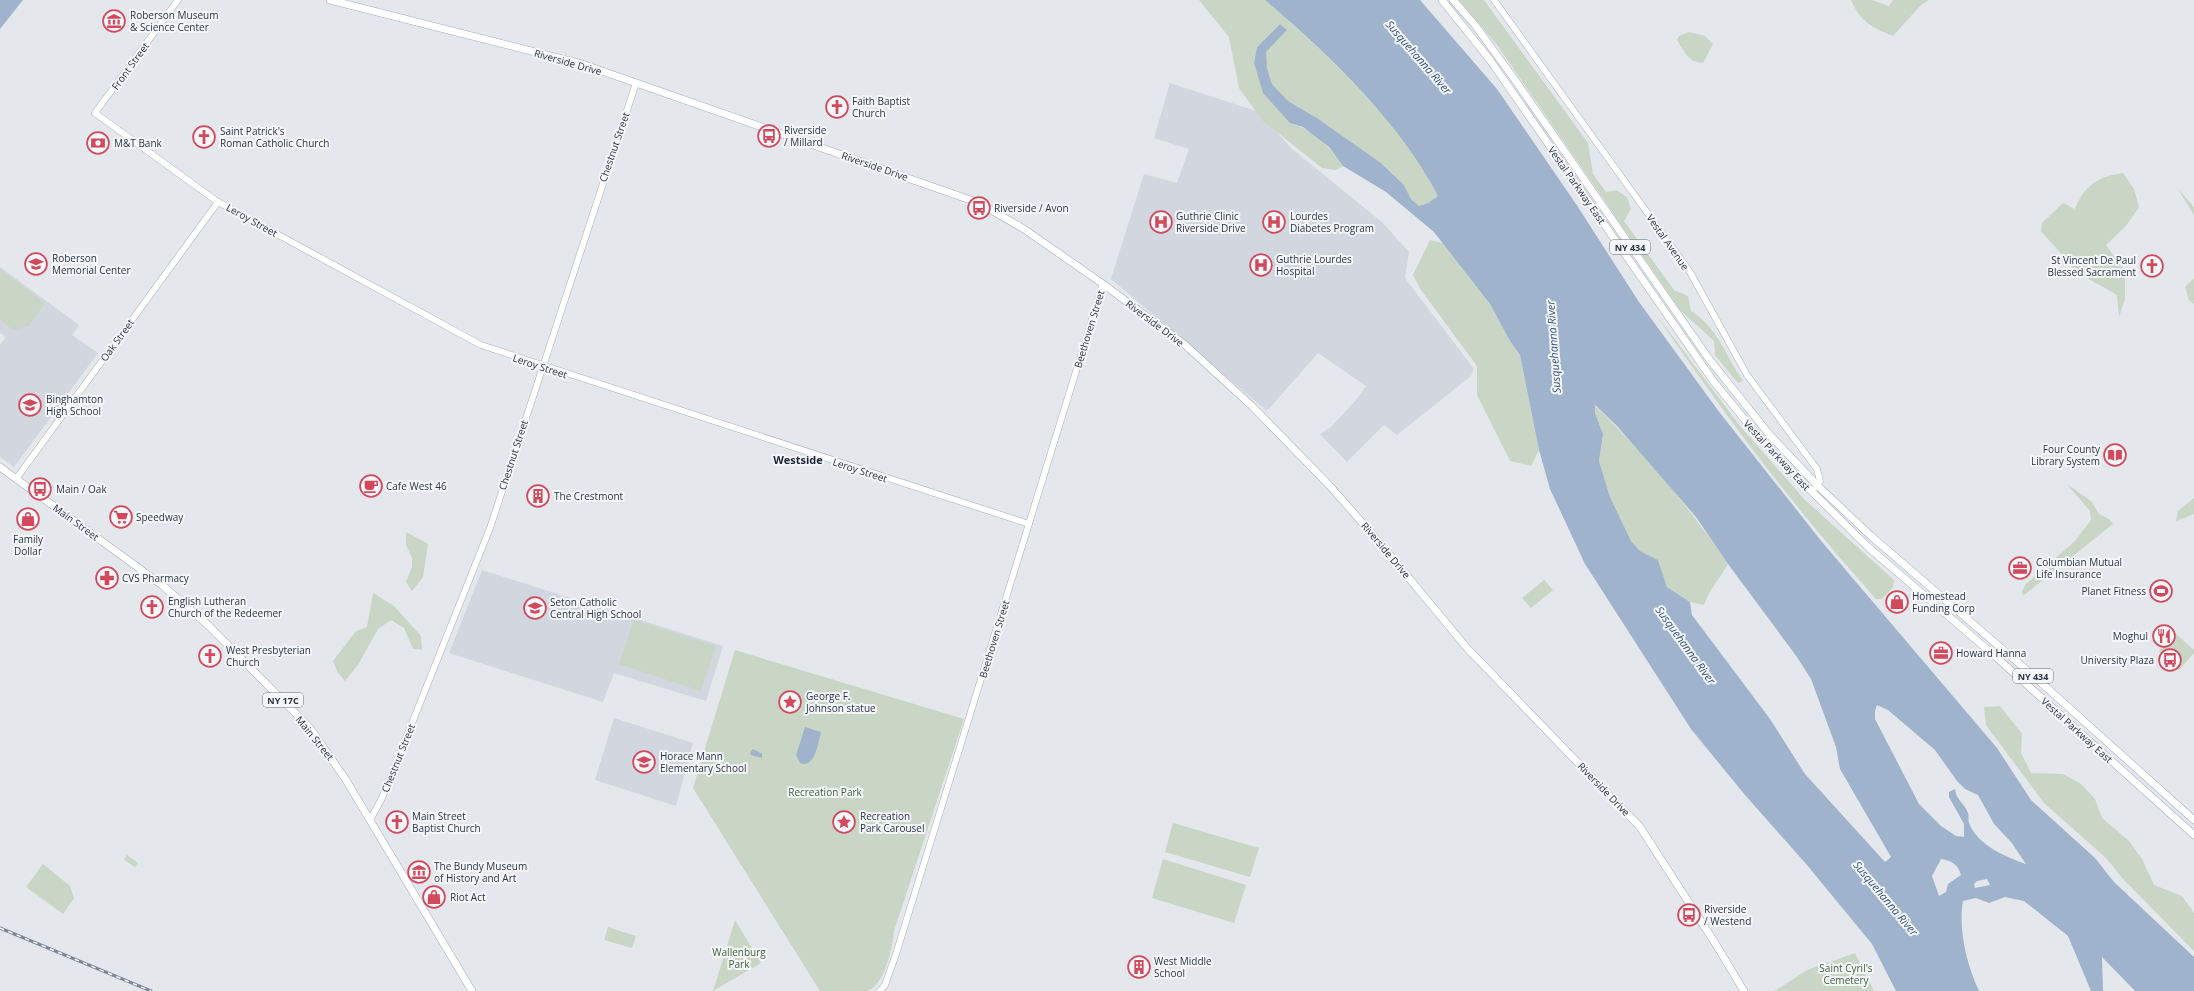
<svg xmlns="http://www.w3.org/2000/svg" width="2194" height="991" viewBox="0 0 2194 991" font-family="'Open Sans',sans-serif">
	<style>
		.built { fill: #d2d6de }
		.green { fill: #c9d6c5 }
		.water { fill: #9fb4cc; fill-rule: evenodd }
		.lines { fill: none; stroke-linecap: round; stroke-linejoin: round }
		.secondary-casing { stroke: #a9aeb7; stroke-width: 7 }
		.primary-casing { stroke: #a3abb8; stroke-width: 8 }
		.secondary { stroke: #fff; stroke-width: 6 }
		.primary { stroke: #fff; stroke-width: 7 }
		.rail-casing { stroke: #7d8696; stroke-width: 3 }
		.rail { stroke: #f4f6f9; stroke-width: 1.5; stroke-dasharray: 4.5; stroke-linecap: butt }
		.labels { text-anchor: middle; dominant-baseline: central; stroke-width: 4; stroke-linejoin: round; paint-order: stroke }
		.shield { fill: #f4f6f9; stroke: #676e7b; stroke-width: 1 }
		.shield-label { font-size: 9px; font-weight: bold; fill: #2b3445 }
		.poi-label { font-size: 10px; fill: #2b3445; stroke: #f4f6f9; text-anchor: start }
		.street-label { font-size: 10px; fill: #2b3445; stroke: #f4f6f9 }
		.park-label { font-size: 10px; fill: #3f6138; stroke: #f4f6f9 }
		.water-label { font-size: 11px; font-style: italic; fill: #34527a; stroke: #f4f6f9 }
		.neighbourhood-label { font-size: 11px; font-weight: bold; fill: #1d2536; stroke: #f4f6f9 }
	</style>
	<rect width="100%" height="100%" fill="#e4e7ec"/>
	<g class="built">
		<polygon points="1170,83 1259,112 1291,148 1383,223 1409,252 1405,278 1474,369 1471,376 1397,435 1384,425 1347,462 1320,434 1331,427 1356,400 1366,386 1318,353 1267,411 1111,279 1144,174 1177,183 1189,149 1154,138"/>
		<polygon points="0,267 79,325 72,335 98,353 14,467 0,457 0,345 6,337 0,333"/>
		<polygon points="482,570 723,646 706,701 614,673 603,702 449,653"/>
		<polygon points="614,718 693,743 676,806 595,780"/>
	</g>
	<g class="green">
		<path d="M1199,0H1265C1316,44 1374,99 1414,154C1423,167 1430,182 1438,196L1428,203L1419,206L1411,199L1404,185L1381,163L1317,118L1288,101L1272,84L1267,68L1265,52L1287,30L1280,24L1257,47L1254,63L1290,123C1314,130 1329,146 1343,166L1336,170L1322,168L1263,121L1239,88L1229,37Z"/>
		<path d="M1459,0H1484L1588,143L1593,174L1606,192L1616,190L1627,197L1631,209L1624,221L1674,290L1688,296L1691,311C1717,327 1726,356 1743,381L1738,383L1715,355L1714,341L1680,310L1497,45Z"/>
		<path d="M1851,0H1872L1889,6L1893,0H1929L1920,6L1893,36C1871,27 1861,22 1851,0Z"/>
		<path d="M1689,32L1705,36L1713,44L1703,63C1689,63 1684,51 1677,40L1679,36Z"/>
		<path d="M2123,173L2134,189L2139,207L2126,226L2106,245L2125,272V299L2119,317L2117,295L2078,273L2041,231L2042,223L2063,203L2075,209C2084,186 2099,176 2123,173Z"/>
		<polygon points="2178,189 2194,207 2194,215"/>
		<polygon points="1430,240 1443,243 1490,304 1510,341 1520,355 1539,450 1531,466 1510,461 1477,395 1477,366 1421,290 1413,275"/>
		<polygon points="0,269 45,303 29,326 13,330 0,320"/>
		<polygon points="2194,278 2194,304 2189,300 2185,287"/>
		<path d="M1655,313L1740,426L1805,500L1894,580L1893,587L1882,599H1876C1795,509 1723,413 1655,313Z"/>
		<path d="M1594,405C1645,453 1689,507 1728,564C1719,580 1710,588 1704,605L1690,602L1667,587L1658,560L1640,551L1631,541L1610,497L1599,461L1603,434L1595,413Z"/>
		<polygon points="2067,484 2092,502 2099,514 2109,519 2113,524 2023,596 2022,592 2025,585 2075,541 2091,520 2090,511"/>
		<polygon points="2194,498 2194,514 2176,521 2178,511"/>
		<polygon points="406,532 428,544 423,577 412,591 406,582 412,567 412,558 406,545"/>
		<polygon points="1544,580 1553,590 1531,608 1522,598"/>
		<polygon points="373,593 394,606 421,636 422,650 413,649 404,628 391,620 378,629 358,665 345,681 338,673 333,661 356,631 367,627"/>
		<polygon points="634,620 716,646 701,691 619,664"/>
		<polygon points="2175,633 2194,650 2194,653 2179,670 2159,651"/>
		<path d="M735,650L964,719L894,931C893,946 884,987 867,991C853,991 834,991 820,991L693,788Z"/>
		<polygon points="2000,706 2022,734 2021,753 2031,773 2063,774 2081,784 2095,799 2102,818 2129,841 2142,859 2154,885 2182,896 2194,913 2194,951 2124,880 2106,858 2044,803 1986,725 1984,707"/>
		<polygon points="1173,823 1259,848 1250,877 1165,852"/>
		<polygon points="127,855 138,863 135,867 124,860"/>
		<polygon points="1163,859 1246,885 1234,923 1152,898"/>
		<polygon points="43,864 70,886 74,898 63,914 26,887"/>
		<polygon points="735,920 761,963 713,991"/>
		<polygon points="608,927 636,936 632,948 604,940"/>
		<polygon points="1855,953 1874,991 1775,991 1807,970"/>
	</g>
	<g class="water">
		<polygon points="0,0 23,0 0,29"/>
		<path d="M1265,0H1420L1497,89L1576,204L1639,302L1720,413L1822,542L1997,748L2031,800L2095,858L2114,882L2194,957V991H2135L2102,957L2103,991H2091L2068,936L2024,901L2005,897L1989,903L1976,898L1963,901C1958,930 1967,965 1979,991H1896L1872,944L1807,865L1745,795L1691,729L1585,564L1550,489L1539,450L1520,355L1510,341L1490,304L1434,232L1386,192L1343,166L1329,147L1303,127L1290,123L1263,93L1254,63L1257,47L1280,24L1287,30L1266,52L1267,68L1272,84L1288,101L1317,118L1381,163L1404,185L1411,199L1419,206L1428,203L1438,196C1400,122 1328,54 1265,0ZM1595,405L1618,427L1696,517L1728,564L1797,657L1811,679L1836,747L1840,769L1891,857L1885,862L1805,774L1770,719L1692,615L1690,602L1667,587L1658,560L1640,551L1631,541L1610,497L1599,461L1603,434L1595,413ZM1877,705L1888,710L1935,750L1957,781L1965,789L1978,795L1994,824L2011,842L2026,864C2006,857 1977,845 1969,823C1968,820 1969,816 1968,813C1965,804 1956,800 1955,789L1949,792V797L1964,824V837L1956,836L1941,826L1919,804L1875,719V711ZM1941,859C1952,861 1958,864 1961,875L1948,884L1946,892L1939,896L1932,876ZM1987,879L1990,885L1975,888L1974,884L1977,881Z"/>
		<path d="M805,727L821,732C818,743 815,769 800,763L796,755Z"/>
		<polygon points="753,749 762,754 762,758 751,755 750,753"/>
	</g>
	<g class="lines">
		<g class="secondary-casing">
			<g id="secondary">
				<polyline points="178,0 95,113 218,202 481,345 1029,524"/>
				<polyline points="1494,0 1690,272 1747,375 1817,469 1820,481 1815,488"/>
				<polyline points="16,479 218,202"/>
				<polyline points="370,820 382,798 490,528 636,83"/>
				<polyline points="880,991 885,985 896,954 1103,284"/>
			</g>
		</g>
		<g class="primary-casing">
			<g id="primary">
				<polyline points="330,0 582,64 979,203 1024,229 1103,284 1184,344 1252,406 1329,485 1374,536 1467,648 1640,827 1715,943 1744,991"/>
				<polyline points="1442,0 1490,60 1714,382 1754,431 1788,468 1868,547 1996,657 2194,835"/>
				<polyline points="1453,0 1475,25 1515,80 1709,359 1769,434 1817,485 1871,536 2037,679 2194,820"/>
				<polyline points="0,467 162,585 209,626 310,728 346,780 472,991"/>
			</g>
		</g>
		<use href="#secondary" class="secondary"/>
		<use href="#primary" class="primary"/>
		<g class="rail-casing">
			<polyline id="rail" points="0,928 151,991"/>
		</g>
		<use href="#rail" class="rail"/>
	</g>
	<defs>
		<g id="museum-ring" transform="scale(1.15)"><circle r="9.5" fill="#f4f6f9" stroke="#d1495b" stroke-width="1.5"/><path d="M0-6L6-3V-2H-6V-3ZM-5-1h2V3h-2ZM-1-1h2V3h-2ZM3-1h2V3H3ZM-6 4H6V6H-6Z" fill="#d1495b"/></g>
		<g id="church-ring" transform="scale(1.15)"><circle r="9.5" fill="#f4f6f9" stroke="#d1495b" stroke-width="1.5"/><path d="M-1.2-6h2.4v3.5h3.3v2.4h-3.3V6h-2.4V-.1h-3.3v-2.4h3.3Z" fill="#d1495b"/></g>
		<g id="bus-ring" transform="scale(1.15)"><circle r="9.5" fill="#f4f6f9" stroke="#d1495b" stroke-width="1.5"/><path d="M-5-6H5V4H4V6H2V4H-2V6H-4V4H-5ZM-3.5-4V0h7V-4ZM-3.5 1.2v1.5H-2V1.2ZM2 1.2v1.5H3.5V1.2Z" fill="#d1495b"/></g>
		<g id="bank-ring" transform="scale(1.15)"><circle r="9.5" fill="#f4f6f9" stroke="#d1495b" stroke-width="1.5"/><path d="M-6-4H6V4H-6ZM0-2.3a2.3 2.3 0 1 0 0 4.6a2.3 2.3 0 1 0 0-4.6Z" fill="#d1495b"/></g>
		<g id="hospital-ring" transform="scale(1.15)"><circle r="9.5" fill="#f4f6f9" stroke="#d1495b" stroke-width="1.5"/><path d="M-5-5h3v3.5h4V-5h3V5h-3V1.5h-4V5h-3Z" fill="#d1495b"/></g>
		<g id="school-ring" transform="scale(1.15)"><circle r="9.5" fill="#f4f6f9" stroke="#d1495b" stroke-width="1.5"/><path d="M0-5L7-2L0 1L-7-2ZM-4 1L0 2.5L4 1V4Q0 6-4 4Z" fill="#d1495b"/></g>
		<g id="library-ring" transform="scale(1.15)"><circle r="9.5" fill="#f4f6f9" stroke="#d1495b" stroke-width="1.5"/><path d="M-6-4Q-3-5.5-.7-3.5V5Q-3 3-6 4ZM6-4Q3-5.5 .7-3.5V5Q3 3 6 4Z" fill="#d1495b"/></g>
		<g id="cafe-ring" transform="scale(1.15)"><circle r="9.5" fill="#f4f6f9" stroke="#d1495b" stroke-width="1.5"/><path d="M-5.5-4.5H6V0H3Q3 3.5 0 3.5H-2.5Q-5.5 3.5-5.5 0ZM3-3.2v2h1.7v-2ZM-6 4.5H4V6H-6Z" fill="#d1495b"/></g>
		<g id="building-ring" transform="scale(1.15)"><circle r="9.5" fill="#f4f6f9" stroke="#d1495b" stroke-width="1.5"/><path d="M-4-6H4V6H1V3H-1V6H-4ZM-2.5-4.3h1.7v1.8h-1.7ZM.8-4.3h1.7v1.8H.8ZM-2.5-1h1.7V.8h-1.7ZM.8-1h1.7V.8H.8Z" fill="#d1495b"/></g>
		<g id="supermarket-ring" transform="scale(1.15)"><circle r="9.5" fill="#f4f6f9" stroke="#d1495b" stroke-width="1.5"/><path d="M-6-5.5h2.5l.6 2H6L4.5 2H-2.5L-4.4-4H-6ZM-1.5 3.2a1.3 1.3 0 1 0 .1 0ZM3 3.2a1.3 1.3 0 1 0 .1 0Z" fill="#d1495b"/></g>
		<g id="shop-ring" transform="scale(1.15)"><circle r="9.5" fill="#f4f6f9" stroke="#d1495b" stroke-width="1.5"/><path d="M-5-2.5h2.3a2.7 3.5 0 0 1 5.4 0H5L5.5 6h-11ZM-1.5-2.5h3a1.5 2.3 0 0 0-3 0Z" fill="#d1495b"/></g>
		<g id="office-ring" transform="scale(1.15)"><circle r="9.5" fill="#f4f6f9" stroke="#d1495b" stroke-width="1.5"/><path d="M-6-3h4V-5.5h4V-3h4V5H-6ZM-1-4.5V-3h2v-1.5ZM-6 0V1H6V0Z" fill="#d1495b"/></g>
		<g id="pharmacy-ring" transform="scale(1.15)"><circle r="9.5" fill="#f4f6f9" stroke="#d1495b" stroke-width="1.5"/><path d="M-2-6h4v4h4v4h-4v4h-4v-4h-4v-4h4Z" fill="#d1495b"/></g>
		<g id="stadium-ring" transform="scale(1.15)"><circle r="9.5" fill="#f4f6f9" stroke="#d1495b" stroke-width="1.5"/><path d="M0-5a6.5 5 0 1 0 0 10a6.5 5 0 1 0 0-10ZM-3.5-1.8h7v3.6h-7Z" fill="#d1495b"/></g>
		<g id="restaurant-ring" transform="scale(1.15)"><circle r="9.5" fill="#f4f6f9" stroke="#d1495b" stroke-width="1.5"/><path d="M-5-6h1v4h1v-4h1v4h1v-4h1v5L-1.5 .5V6h-2V.5L-5-1ZM5-6V6H3V1.5H1.5Q1.5-4 5-6Z" fill="#d1495b"/></g>
		<g id="sight-ring" transform="scale(1.15)"><circle r="9.5" fill="#f4f6f9" stroke="#d1495b" stroke-width="1.5"/><path d="M0-6L1.8-2.2L6-1.7L2.9 1.2L3.7 5.4L0 3.3L-3.7 5.4L-2.9 1.2L-6-1.7L-1.8-2.2Z" fill="#d1495b"/></g>
	</defs>
	<g fill-rule="evenodd">
		<use href="#museum-ring" x="114" y="21"/>
		<use href="#church-ring" x="837" y="107"/>
		<use href="#bus-ring" x="769" y="136"/>
		<use href="#church-ring" x="204" y="137"/>
		<use href="#bank-ring" x="98" y="143"/>
		<use href="#bus-ring" x="979" y="208"/>
		<use href="#hospital-ring" x="1161" y="222"/>
		<use href="#hospital-ring" x="1274" y="222"/>
		<use href="#school-ring" x="36" y="264"/>
		<use href="#hospital-ring" x="1261" y="265"/>
		<use href="#church-ring" x="2152" y="266"/>
		<use href="#school-ring" x="30" y="405"/>
		<use href="#library-ring" x="2115" y="455"/>
		<use href="#cafe-ring" x="371" y="486"/>
		<use href="#bus-ring" x="40" y="489"/>
		<use href="#building-ring" x="538" y="496"/>
		<use href="#supermarket-ring" x="121" y="517"/>
		<use href="#shop-ring" x="28" y="519"/>
		<use href="#office-ring" x="2020" y="568"/>
		<use href="#pharmacy-ring" x="107" y="578"/>
		<use href="#stadium-ring" x="2161" y="591"/>
		<use href="#shop-ring" x="1897" y="602"/>
		<use href="#church-ring" x="152" y="607"/>
		<use href="#school-ring" x="535" y="608"/>
		<use href="#restaurant-ring" x="2164" y="636"/>
		<use href="#office-ring" x="1941" y="653"/>
		<use href="#church-ring" x="210" y="656"/>
		<use href="#bus-ring" x="2170" y="660"/>
		<use href="#sight-ring" x="790" y="702"/>
		<use href="#school-ring" x="644" y="762"/>
		<use href="#church-ring" x="397" y="822"/>
		<use href="#sight-ring" x="844" y="822"/>
		<use href="#museum-ring" x="419" y="872"/>
		<use href="#shop-ring" x="434" y="897"/>
		<use href="#bus-ring" x="1689" y="915"/>
		<use href="#building-ring" x="1139" y="967"/>
	</g>
	<g class="labels">
		<g class="shield">
			<rect x="1610" y="240" width="40" height="14" rx="3"/>
			<rect x="2013" y="669" width="40" height="14" rx="3"/>
			<rect x="263" y="693" width="40" height="14" rx="3"/>
		</g>
		<g class="shield-label">
			<text x="1630" y="247">NY 434</text>
			<text x="2033" y="676">NY 434</text>
			<text x="283" y="700">NY 17C</text>
		</g>
		<g class="poi-label">
			<text x="130" y="15">Roberson Museum<tspan x="130" dy="12">&amp; Science Center</tspan></text>
			<text x="852" y="101">Faith Baptist<tspan x="852" dy="12">Church</tspan></text>
			<text x="784" y="130">Riverside<tspan x="784" dy="12">/ Millard</tspan></text>
			<text x="220" y="131">Saint Patrick's<tspan x="220" dy="12">Roman Catholic Church</tspan></text>
			<text x="114" y="143">M&amp;T Bank</text>
			<text x="994" y="208">Riverside / Avon</text>
			<text x="1176" y="216">Guthrie Clinic<tspan x="1176" dy="12">Riverside Drive</tspan></text>
			<text x="1290" y="216">Lourdes<tspan x="1290" dy="12">Diabetes Program</tspan></text>
			<text x="52" y="258">Roberson<tspan x="52" dy="12">Memorial Center</tspan></text>
			<text x="1276" y="259">Guthrie Lourdes<tspan x="1276" dy="12">Hospital</tspan></text>
			<text x="2136" y="260" text-anchor="end">St Vincent De Paul<tspan x="2136" dy="12">Blessed Sacrament</tspan></text>
			<text x="46" y="399">Binghamton<tspan x="46" dy="12">High School</tspan></text>
			<text x="2100" y="449" text-anchor="end">Four County<tspan x="2100" dy="12">Library System</tspan></text>
			<text x="386" y="486">Cafe West 46</text>
			<text x="56" y="489">Main / Oak</text>
			<text x="554" y="496">The Crestmont</text>
			<text x="136" y="517">Speedway</text>
			<text x="28" y="539" text-anchor="middle">Family<tspan x="28" dy="12">Dollar</tspan></text>
			<text x="2036" y="562">Columbian Mutual<tspan x="2036" dy="12">Life Insurance</tspan></text>
			<text x="122" y="578">CVS Pharmacy</text>
			<text x="2146" y="591" text-anchor="end">Planet Fitness</text>
			<text x="1912" y="596">Homestead<tspan x="1912" dy="12">Funding Corp</tspan></text>
			<text x="168" y="601">English Lutheran<tspan x="168" dy="12">Church of the Redeemer</tspan></text>
			<text x="550" y="602">Seton Catholic<tspan x="550" dy="12">Central High School</tspan></text>
			<text x="2148" y="636" text-anchor="end">Moghul</text>
			<text x="226" y="650">West Presbyterian<tspan x="226" dy="12">Church</tspan></text>
			<text x="1956" y="653">Howard Hanna</text>
			<text x="2154" y="660" text-anchor="end">University Plaza</text>
			<text x="806" y="696">George F.<tspan x="806" dy="12">Johnson statue</tspan></text>
			<text x="660" y="756">Horace Mann<tspan x="660" dy="12">Elementary School</tspan></text>
			<text x="412" y="816">Main Street<tspan x="412" dy="12">Baptist Church</tspan></text>
			<text x="860" y="816">Recreation<tspan x="860" dy="12">Park Carousel</tspan></text>
			<text x="434" y="866">The Bundy Museum<tspan x="434" dy="12">of History and Art</tspan></text>
			<text x="450" y="897">Riot Act</text>
			<text x="1704" y="909">Riverside<tspan x="1704" dy="12">/ Westend</tspan></text>
			<text x="1154" y="961">West Middle<tspan x="1154" dy="12">School</tspan></text>
		</g>
		<g class="street-label">
			<text transform="translate(568 62) rotate(16)">Riverside Drive</text>
			<text transform="translate(130 66) rotate(-54)">Front Street</text>
			<text transform="translate(614 147) rotate(-71)">Chestnut Street</text>
			<text transform="translate(875 166) rotate(19)">Riverside Drive</text>
			<text transform="translate(1577 185) rotate(55)">Vestal Parkway East</text>
			<text transform="translate(252 220) rotate(29)">Leroy Street</text>
			<text transform="translate(1668 242) rotate(55)">Vestal Avenue</text>
			<text transform="translate(1155 323) rotate(37)">Riverside Drive</text>
			<text transform="translate(1089 329) rotate(-73)">Beethoven Street</text>
			<text transform="translate(117 340) rotate(-54)">Oak Street</text>
			<text transform="translate(540 366) rotate(18)">Leroy Street</text>
			<text transform="translate(513 455) rotate(-72)">Chestnut Street</text>
			<text transform="translate(1777 455) rotate(47)">Vestal Parkway East</text>
			<text transform="translate(860 470) rotate(18)">Leroy Street</text>
			<text transform="translate(76 522) rotate(36)">Main Street</text>
			<text transform="translate(1386 550) rotate(50)">Riverside Drive</text>
			<text transform="translate(994 639) rotate(-73)">Beethoven Street</text>
			<text transform="translate(2077 730) rotate(42)">Vestal Parkway East</text>
			<text transform="translate(315 738) rotate(51)">Main Street</text>
			<text transform="translate(398 758) rotate(-68)">Chestnut Street</text>
			<text transform="translate(1604 789) rotate(46)">Riverside Drive</text>
		</g>
		<g class="park-label">
			<text x="825" y="792">Recreation Park</text>
			<text x="739" y="952">Wallenburg<tspan x="739" dy="12">Park</tspan></text>
			<text x="1846" y="968">Saint Cyril's<tspan x="1846" dy="12">Cemetery</tspan></text>
		</g>
		<g class="water-label">
			<text transform="translate(1419 57) rotate(49)">Susquehanna River</text>
			<text transform="translate(1553 347) rotate(-94)">Susquehanna River</text>
			<text transform="translate(1686 645) rotate(54)">Susquehanna River</text>
			<text transform="translate(1886 898) rotate(50)">Susquehanna River</text>
		</g>
		<g class="neighbourhood-label">
			<text x="798" y="459">Westside</text>
		</g>
	</g>
</svg>
